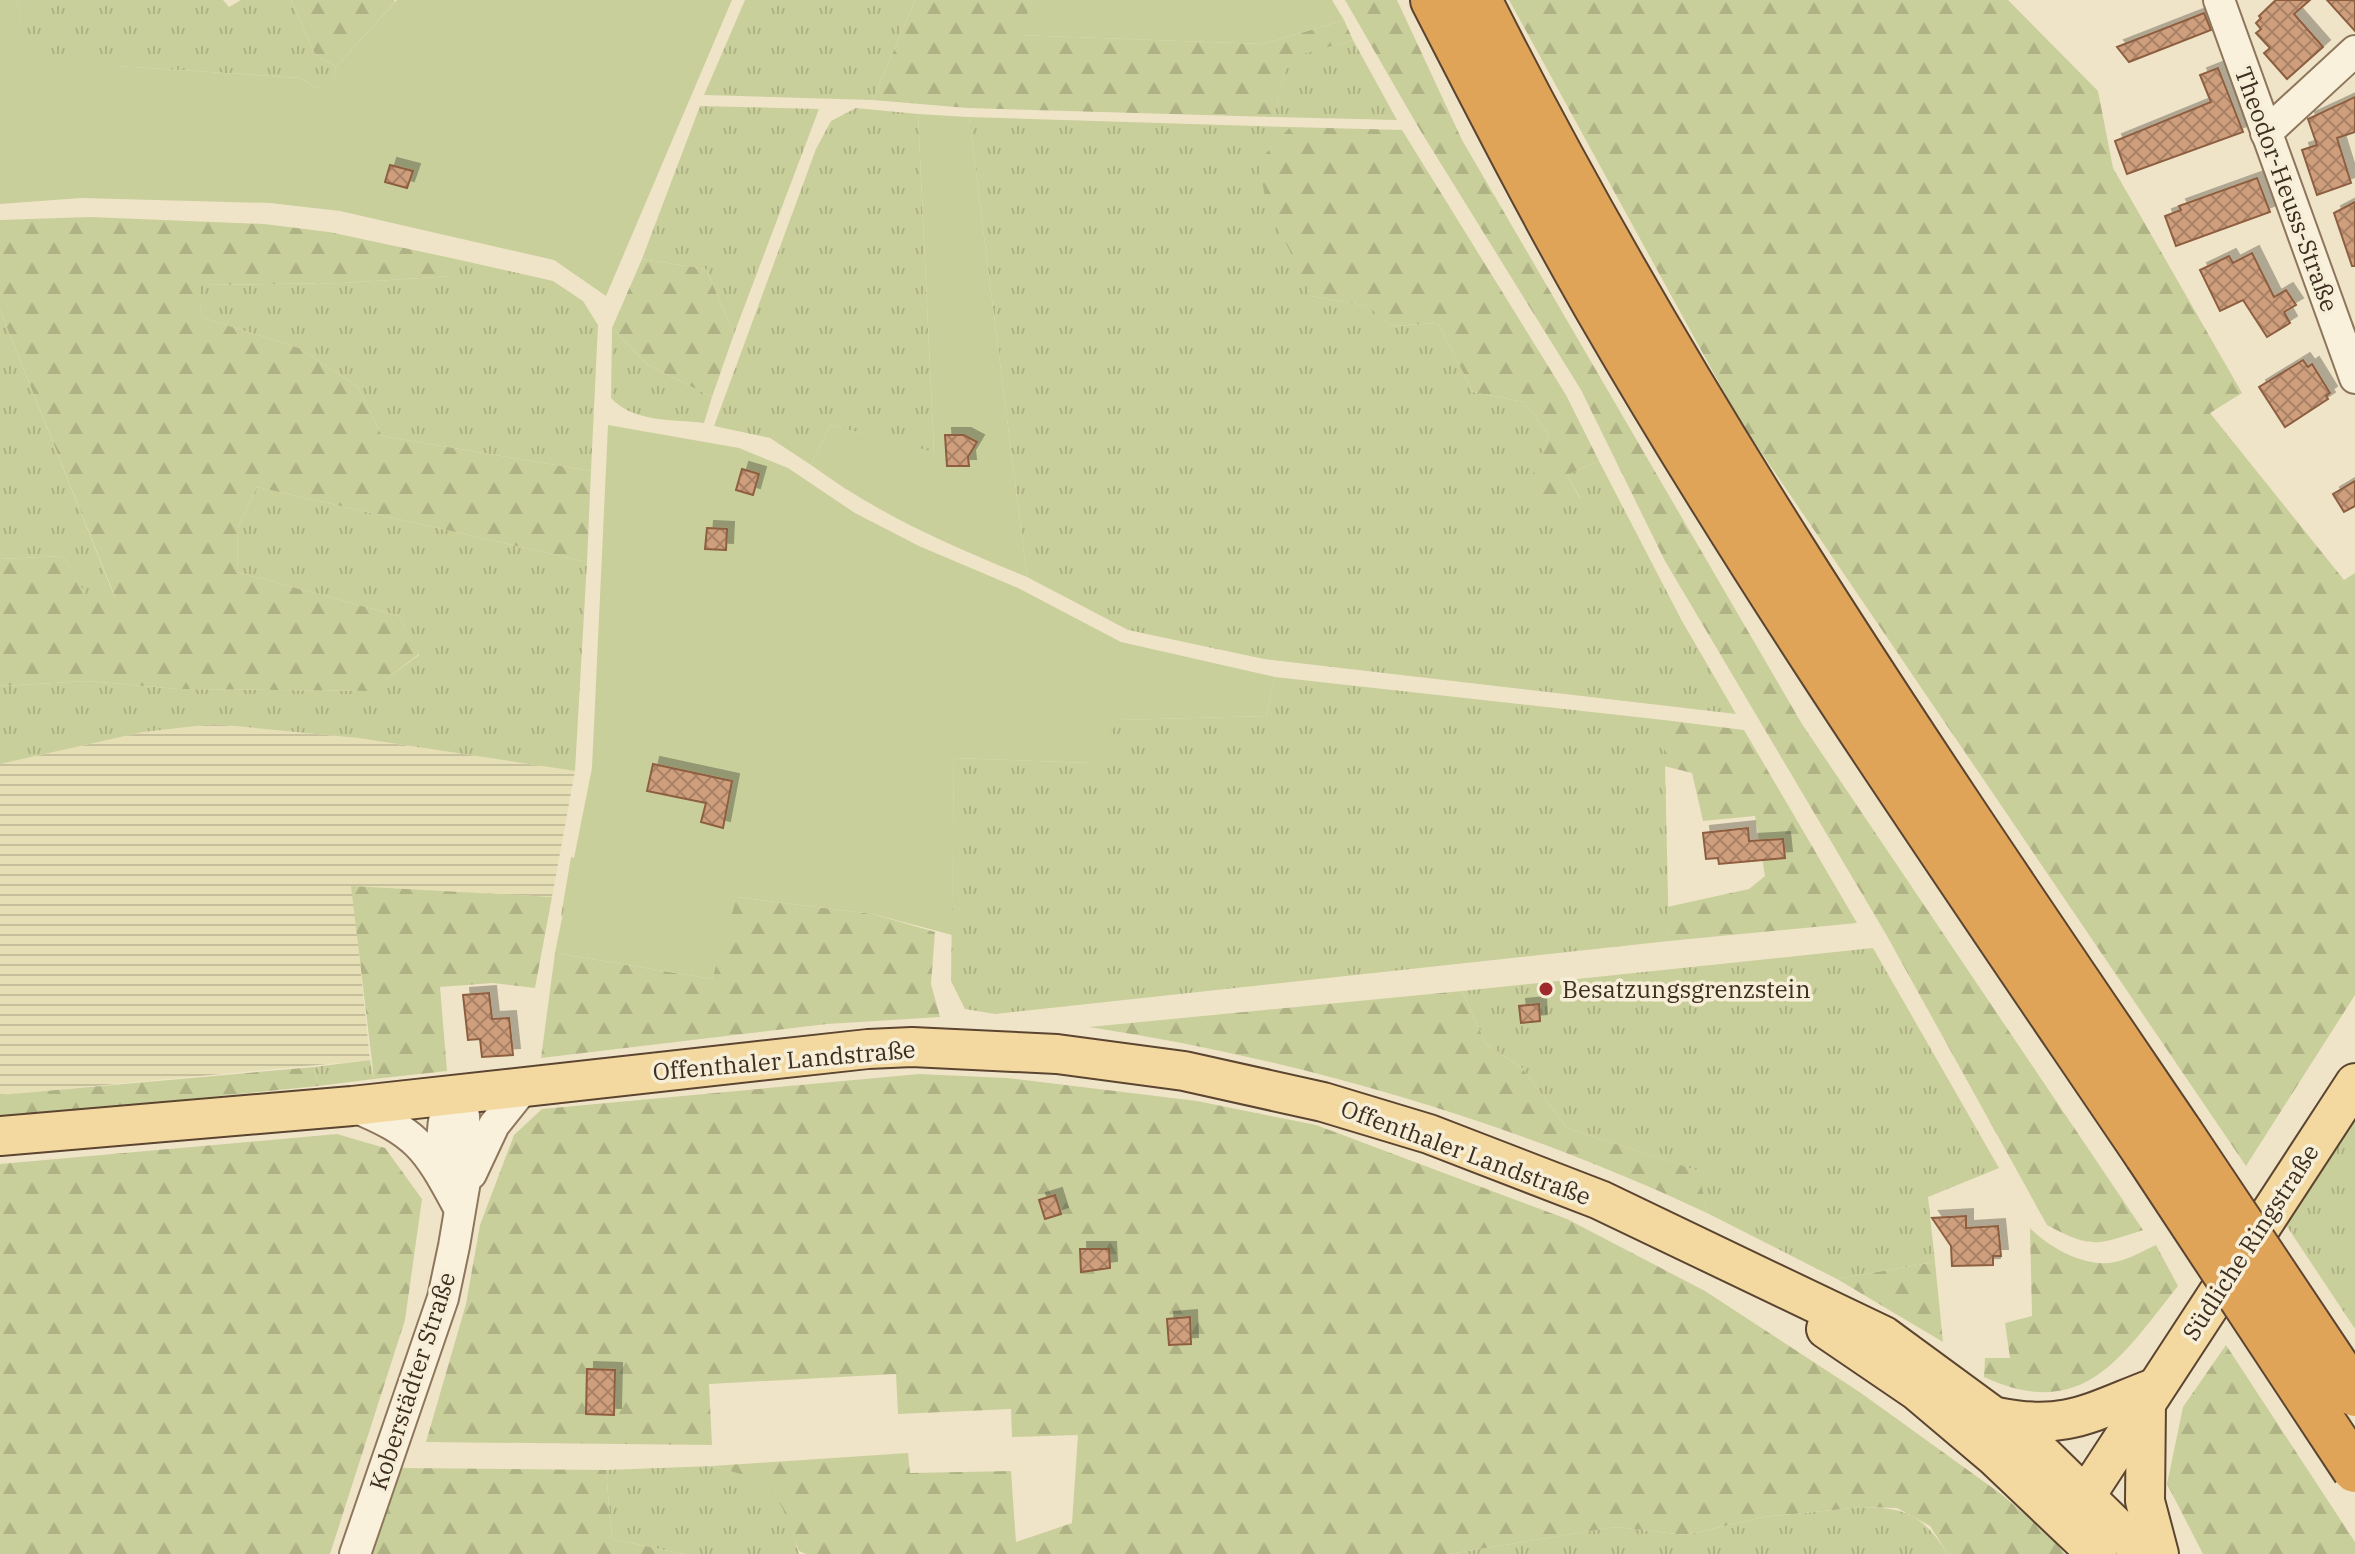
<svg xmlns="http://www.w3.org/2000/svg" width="2355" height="1554" viewBox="0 0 2355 1554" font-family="'IBM Plex Serif',serif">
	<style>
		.farmland { fill: url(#farmland-rules) }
		.grass { fill: url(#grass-tufts) }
		.forest { fill: url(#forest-firs) }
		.garden { fill: #c9cf9b }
		.building { fill: url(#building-cross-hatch); stroke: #8d5f41; stroke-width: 2; filter: url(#shadow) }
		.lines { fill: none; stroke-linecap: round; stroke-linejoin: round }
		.minor-casing { stroke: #8d765c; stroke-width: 34 }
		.major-casing { stroke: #5b4430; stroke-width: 42 }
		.highway-casing { stroke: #5b4430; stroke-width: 48 }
		.minor { stroke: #faf1dc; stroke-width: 30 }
		.major { stroke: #f3d9a0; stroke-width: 38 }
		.highway { stroke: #e0a458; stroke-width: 44 }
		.highway-bridge-casing { stroke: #5b4430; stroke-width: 48; stroke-linecap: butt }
		.highway-bridge { stroke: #e0a458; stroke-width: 44 }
		.poi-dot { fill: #9e2a2b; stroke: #f7eed8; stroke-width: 3 }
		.labels { text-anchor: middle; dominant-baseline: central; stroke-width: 7; stroke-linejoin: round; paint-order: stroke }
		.street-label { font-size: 24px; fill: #3d2e20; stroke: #f7eed8 }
		.poi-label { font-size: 24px; fill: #3d2e20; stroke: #f7eed8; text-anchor: start }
	</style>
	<defs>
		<pattern id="farmland-rules" width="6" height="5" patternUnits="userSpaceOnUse" patternTransform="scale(2)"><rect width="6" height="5" fill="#e6deb5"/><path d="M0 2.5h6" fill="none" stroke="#c6bf9b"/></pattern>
		<pattern id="grass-tufts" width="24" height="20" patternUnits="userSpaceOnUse" patternTransform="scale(2)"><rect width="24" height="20" fill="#c9cf9b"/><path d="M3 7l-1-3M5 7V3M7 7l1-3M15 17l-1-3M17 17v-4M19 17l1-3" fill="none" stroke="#aeb285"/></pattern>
		<pattern id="forest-firs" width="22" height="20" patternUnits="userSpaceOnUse" patternTransform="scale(2)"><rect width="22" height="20" fill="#c9cf9b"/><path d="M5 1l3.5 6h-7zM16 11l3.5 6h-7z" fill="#aeb285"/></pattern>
		<pattern id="building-cross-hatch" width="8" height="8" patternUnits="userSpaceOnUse" patternTransform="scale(2)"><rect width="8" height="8" fill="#cf9f7d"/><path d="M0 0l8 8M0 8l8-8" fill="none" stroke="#a98266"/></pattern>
		<filter id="shadow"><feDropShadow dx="7" dy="-7" stdDeviation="0" flood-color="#0004"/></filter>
	</defs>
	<rect width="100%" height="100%" fill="#f0e4c8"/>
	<polygon class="farmland" points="214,724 358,738 575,771 552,897 352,887 370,1060 0,1095 0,764 143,732"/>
	<g class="grass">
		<polygon points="17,0 223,0 229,7 241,0 291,0 315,54 336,67 333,84 316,88 301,78 119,66 30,66"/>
		<polygon points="745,0 915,0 873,100 704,95"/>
		<polygon points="1353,40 1397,120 1273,117 1289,57"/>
		<polygon points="700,106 819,109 734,334 706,269 642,259"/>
		<polygon points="856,108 918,114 934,453 830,425 811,465 770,438 714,426 816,149 831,121"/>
		<polygon points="969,117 1290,127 1259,162 1311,296 1368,306 1392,326 1438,323 1473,392 1524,402 1549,435 1534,474 1580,498 1567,475 1599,461 1682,621 1736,714 1264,659 1128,630 1027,577"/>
		<polygon points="451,258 553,281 583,301 598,325 591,471 382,436 358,387 299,348 201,317 199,285 344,283 451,276"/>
		<polygon points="0,310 115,598 91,604 63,556 0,559"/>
		<path d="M612,328L648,365L712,397L704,423C673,419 634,423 611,398Z"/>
		<polygon points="257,487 587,562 575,771 358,738 214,724 143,732 0,764 0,686 88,681 178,689 370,691 419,655 399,616 237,572 238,527"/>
		<polygon points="1275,677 1664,720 1669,941 995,1014 965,1009 951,981 954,758 1090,763 1118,720 1266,716"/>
		<polygon points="1873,948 1999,1168 1928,1197 1935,1262 1837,1279 1707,1213 1698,1171 1567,1128 1522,1068 1486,1044 1462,991"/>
		<polygon points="370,1060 374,1079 318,1086 314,1067"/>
		<polygon points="2355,1121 2355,1329 2282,1219"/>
		<path d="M713,1466C777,1483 781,1490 799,1554H683L612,1539L606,1470Z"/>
		<path d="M1863,1507C1908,1508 1923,1516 1948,1554H1449L1616,1527L1686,1535L1763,1517Z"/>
	</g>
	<g class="forest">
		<polygon points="291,0 394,0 395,2 336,67 315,54"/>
		<polygon points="915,0 1033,0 1019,35 1263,44 1344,20 1353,40 1289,58 1273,117 967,108 873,100"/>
		<path d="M1345,0H1397L1462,140L1802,724L2143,1230C2098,1245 2091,1249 2047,1225L1887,936L1665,561L1581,390L1420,130Z"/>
		<polygon points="1509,0 2008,0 2098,91 2113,168 2242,393 2210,413 2344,580 2355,573 2355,995 2246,1166 1740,421"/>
		<polygon points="1290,127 1402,130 1566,395 1599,461 1567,475 1580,499 1541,515 1533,474 1549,435 1524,402 1473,392 1438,323 1392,326 1367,306 1311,296 1266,201 1258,162"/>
		<polygon points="90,217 264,224 329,232 451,258 451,276 344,283 200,285 201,317 299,348 358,387 382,436 591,471 587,562 257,487 238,527 237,572 399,616 419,654 371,691 178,689 88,681 0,686 0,559 63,556 91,603 115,597 0,310 0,220"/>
		<polygon points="642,259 706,269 734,334 712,397 648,365 612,328"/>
		<polygon points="1664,720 1744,730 1857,923 1669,941 1667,907 1749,889 1765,876 1755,816 1703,821 1692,773 1664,766"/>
		<polygon points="571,857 737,897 873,914 935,932 931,984 940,1017 827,1024 541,1058 555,953 712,979 721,947 561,916"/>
		<polygon points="351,886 552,897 535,988 493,983 440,987 447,1071 374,1079"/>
		<path d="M1462,991L1486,1044L1522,1068L1567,1128L1699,1171L1707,1213C1514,1122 1300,1059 1089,1027Z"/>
		<polygon points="314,1067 318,1086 0,1118 0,1095"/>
		<path d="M919,1074L1007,1078L1197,1101L1316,1125L1567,1219L1705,1291L1861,1393L2001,1494L2056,1541L2065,1554H1948L1930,1526L1897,1508L1863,1507L1763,1517L1686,1535L1616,1527L1449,1554H806L799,1551C776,1489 779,1484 713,1466L908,1453L910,1473L1011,1471L1016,1542L1072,1523L1078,1435L1012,1437L1011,1409L898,1414L896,1374L709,1384L712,1445L426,1442L466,1304L480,1225L514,1135L542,1109Z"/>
		<polygon points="337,1134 385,1148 422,1199 405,1320 330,1554 0,1554 0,1164"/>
		<path d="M2030,1228C2048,1247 2087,1269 2115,1262C2129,1259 2143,1251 2156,1245L2178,1286C2122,1356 2084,1423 1984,1377L1985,1358H2010L2005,1323L2032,1316Z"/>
		<polygon points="1935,1262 1943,1342 1837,1279"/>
		<polygon points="2226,1345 2355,1542 2355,1554 2203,1554 2167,1484 2183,1407"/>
		<polygon points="402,1468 606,1470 612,1539 683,1554 370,1554"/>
	</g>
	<g class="garden">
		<polygon points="0,0 17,0 31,66 119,66 301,78 316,88 333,83 336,67 397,0 732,0 606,296 554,260 340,211 270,203 81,198 0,204"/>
		<polygon points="1033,0 1332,0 1344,20 1263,44 1018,35"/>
		<path d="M918,114L969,117L1027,577C949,545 879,515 811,465L830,425L934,452Z"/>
		<polygon points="608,425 739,448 788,468 855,513 919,546 1018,588 1121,642 1275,677 1266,716 1119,720 1091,763 954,758 952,935 873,914 737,897 712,979 555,953 592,768"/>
	</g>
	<g class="building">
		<polygon points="2276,0 2310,0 2294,14 2323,47 2287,79 2264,53 2270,48 2256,33 2261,29 2256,23 2261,18 2259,16"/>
		<polygon points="2327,0 2355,0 2355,31"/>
		<polygon points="2204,13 2211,30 2129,62 2117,47"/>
		<polygon points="2218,68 2243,132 2127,174 2115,141 2211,102 2200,75"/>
		<polygon points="2355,97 2355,132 2337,138 2351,183 2317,195 2302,150 2317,145 2308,119"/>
		<polygon points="390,165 413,171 407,188 385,182"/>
		<polygon points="2257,178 2270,212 2176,246 2165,216 2181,210 2179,206"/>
		<polygon points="2355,202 2355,266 2352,266 2334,213"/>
		<polygon points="2252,253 2274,297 2286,290 2296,305 2284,312 2290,323 2267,337 2243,300 2220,311 2200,270 2229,256 2233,263"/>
		<polygon points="2303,360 2308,367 2312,364 2330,393 2326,396 2328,399 2285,427 2259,387"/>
		<polygon points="945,435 964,435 977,442 968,457 969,466 947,466"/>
		<polygon points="742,469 759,474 753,495 736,490"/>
		<polygon points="2355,481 2355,506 2344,512 2333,494"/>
		<polygon points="707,528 727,529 726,550 705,549"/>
		<polygon points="653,764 732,781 723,828 701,822 706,803 647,791"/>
		<polygon points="1748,828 1749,841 1783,839 1785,858 1719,864 1718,858 1706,859 1703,833"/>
		<polygon points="489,993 492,1019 509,1018 513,1055 482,1057 480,1039 468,1040 463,995"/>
		<polygon points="1539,1004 1540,1021 1521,1023 1519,1006"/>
		<polygon points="1055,1195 1061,1214 1045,1219 1039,1200"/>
		<polygon points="1966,1216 1966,1228 1998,1226 2001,1256 1993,1256 1993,1265 1952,1266 1951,1246 1932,1218"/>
		<polygon points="1080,1249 1109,1249 1110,1268 1081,1272"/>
		<polygon points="1190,1317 1191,1344 1169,1345 1167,1319"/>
		<polygon points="587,1369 615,1370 614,1415 586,1414"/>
	</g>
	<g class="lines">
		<g class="minor-casing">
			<g id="minor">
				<polyline points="2219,0 2355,378"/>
				<polyline points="2266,133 2355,51"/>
				<path d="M352,1106C416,1132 426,1146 458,1206"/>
				<path d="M448,1173C440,1143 441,1123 451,1094"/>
				<polyline points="471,1174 494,1125 526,1085"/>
				<polyline points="355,1554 443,1298 454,1246 467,1169 464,1116 451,1094"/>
			</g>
		</g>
		<g class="major-casing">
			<g id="major">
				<polyline points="0,1136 352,1106 868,1049 912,1047 1057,1054 1184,1071 1323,1102 1429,1134 1600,1200 1884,1336 2034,1446 2144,1554"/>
				<polyline points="1826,1329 1917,1391 1995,1457 2097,1554"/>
				<polyline points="2146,1403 2145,1501 2159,1554"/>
				<path d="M1997,1417C2066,1431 2091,1412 2154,1388"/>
				<polyline points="2068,1523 2355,1083"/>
			</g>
		</g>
		<g class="highway-casing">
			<g id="highway">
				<path d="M1433,0C1486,103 1539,207 1597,308C1765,599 1958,876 2147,1155"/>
				<path d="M1479,0C1678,398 1931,765 2180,1132"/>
			</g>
		</g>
		<use href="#minor" class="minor"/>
		<use href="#major" class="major"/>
		<use href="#highway" class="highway"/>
		<g class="highway-bridge-casing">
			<g id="highway-bridge">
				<polyline points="2180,1132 2355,1394"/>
				<polyline points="2147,1155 2355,1470"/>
			</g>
		</g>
		<use href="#highway-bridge" class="highway-bridge"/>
	</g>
	<circle class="poi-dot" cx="1546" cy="989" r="8"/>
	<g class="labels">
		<g class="street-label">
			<text transform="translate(2287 189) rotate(70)">Theodor-Heuss-Straße</text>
			<text transform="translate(784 1060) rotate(-5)">Offenthaler Landstraße</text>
			<text transform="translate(1466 1152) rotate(20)">Offenthaler Landstraße</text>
			<text transform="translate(2250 1242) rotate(-57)">Südliche Ringstraße</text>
			<text transform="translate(412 1381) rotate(-72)">Koberstädter Straße</text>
		</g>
		<g class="poi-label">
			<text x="1562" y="989">Besatzungsgrenzstein</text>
		</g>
	</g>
</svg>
